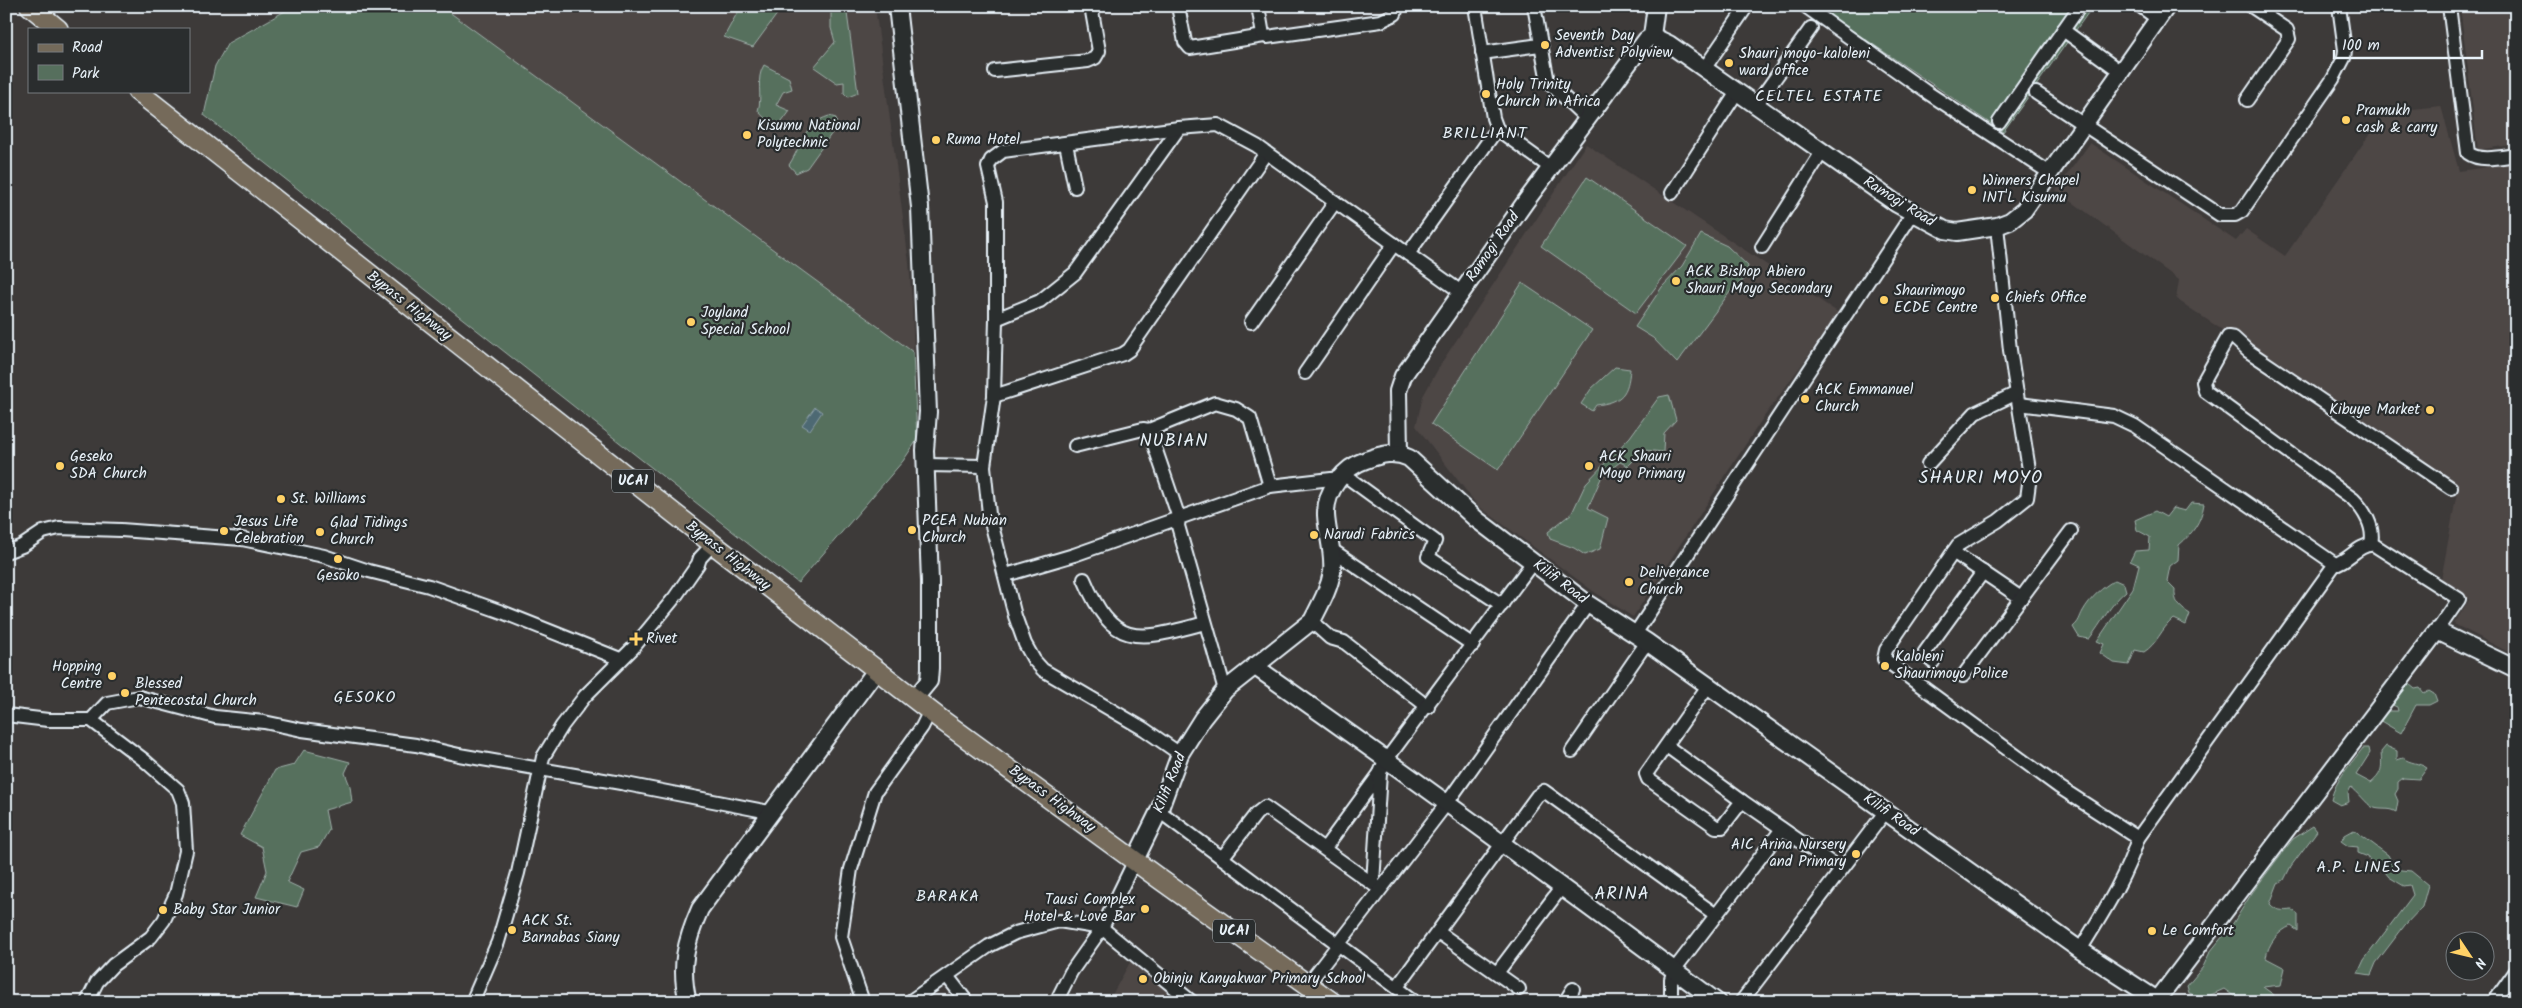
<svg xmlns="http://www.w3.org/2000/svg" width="2522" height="1008" viewBox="0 0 2522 1008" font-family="Kalam,sans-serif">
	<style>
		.built { fill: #4d4645 }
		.green { fill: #566f5d; stroke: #9fb0aa }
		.water { fill: #4e6973; stroke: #8c9fa8 }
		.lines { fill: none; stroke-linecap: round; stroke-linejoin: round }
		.street-casing { stroke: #e8f1f8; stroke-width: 16 }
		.secondary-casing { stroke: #e8f1f8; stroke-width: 20 }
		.primary-casing { stroke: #e8f1f8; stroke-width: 22 }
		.street { stroke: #2a2d2e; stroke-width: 12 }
		.secondary { stroke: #2a2d2e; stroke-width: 16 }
		.primary { stroke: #746a5a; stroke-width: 19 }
		.poi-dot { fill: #ffd166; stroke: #2a2d2e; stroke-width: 2 }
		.labels { text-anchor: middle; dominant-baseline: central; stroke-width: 4.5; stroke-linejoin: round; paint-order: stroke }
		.shield { fill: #2a2d2e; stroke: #afb6bb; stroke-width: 1 }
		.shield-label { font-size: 14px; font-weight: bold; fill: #e8f1f8 }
		.poi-label { font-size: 15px; fill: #e8f1f8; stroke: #2a2d2e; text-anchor: start }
		.street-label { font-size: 15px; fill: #e8f1f8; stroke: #2a2d2e }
		.neighbourhood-label { font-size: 16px; letter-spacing: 1px; fill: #e8f1f8; stroke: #2a2d2e }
		.quarter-label { font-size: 18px; letter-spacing: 1px; fill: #e8f1f8; stroke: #2a2d2e }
	</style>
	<rect width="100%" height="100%" fill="#3d3a39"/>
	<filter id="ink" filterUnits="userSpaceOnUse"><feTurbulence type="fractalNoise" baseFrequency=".02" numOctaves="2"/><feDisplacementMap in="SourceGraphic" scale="10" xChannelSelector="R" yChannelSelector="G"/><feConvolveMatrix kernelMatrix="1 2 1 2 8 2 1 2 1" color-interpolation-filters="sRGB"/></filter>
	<g filter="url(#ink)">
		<g class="built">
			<polygon points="401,6 875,6 909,263 912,301 917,440 903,461"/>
			<polygon points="2460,6 2516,6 2516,144 2478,150"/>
			<polygon points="2441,106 2459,171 2516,163 2516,656 2454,624 2469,600 2441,580 2458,487 2176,299 2179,280 2056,190 2090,143 2236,241 2246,229 2285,256 2385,112"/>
			<polygon points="1586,144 1839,313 1761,421 1633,617 1593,591 1477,505 1416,426 1423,396 1442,362"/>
			<polygon points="1134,955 1194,1002 1108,1002"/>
		</g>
		<g class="green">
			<polygon points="294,6 441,6 913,352 917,440 903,461 798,583 204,115 215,66 228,43"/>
			<polygon points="741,6 783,6 753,47 724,37"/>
			<polygon points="831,6 846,6 858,93 848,97 844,93 844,82 837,83 814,67 835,42 831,28"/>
			<polygon points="1816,6 2093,6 2003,132"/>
			<path d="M764,65L789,78L792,89L783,92L776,105L790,111L776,130L758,111C763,95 755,79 764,65Z"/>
			<path d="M829,116L836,118L837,126L807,168L796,173L789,165C803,143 803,124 829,116Z"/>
			<polygon points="1587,177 1687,246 1636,313 1541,246"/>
			<polygon points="1701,234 1727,246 1748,266 1745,279 1733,288 1677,363 1653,338 1635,327 1662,287 1682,266"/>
			<polygon points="1522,283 1592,330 1498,470 1431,424"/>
			<path d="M1615,367L1630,369C1628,394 1622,402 1596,405L1592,411L1581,404L1591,389Z"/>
			<polygon points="1669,395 1676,420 1664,433 1663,452 1644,450 1628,466 1620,462 1602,476 1588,508 1608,518 1600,549 1585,555 1574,548 1550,539 1548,532 1572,513 1586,483 1630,437 1659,397"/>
			<path d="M2191,503L2204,504C2201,522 2193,533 2179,545L2178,560L2170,566L2167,581L2175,589C2174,602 2179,607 2190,614L2186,625L2173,619C2161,629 2157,644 2144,652L2135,650L2129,665L2114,663L2100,653L2104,644L2097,641L2133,588L2139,565L2130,561L2135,551L2149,550L2150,537L2137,530L2135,520L2155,511L2166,517L2173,508L2185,511Z"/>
			<path d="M2115,580L2124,584L2126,591C2110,604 2102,623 2089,639L2079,637L2073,627C2080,621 2079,618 2083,611C2090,598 2103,587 2115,580Z"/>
			<polygon points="2409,684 2415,689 2420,688 2424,693 2429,690 2434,693 2437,701 2429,705 2416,705 2401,733 2379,720 2383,711 2398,711 2397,707 2390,704"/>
			<path d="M2386,746L2397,751V760L2403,758C2411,764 2418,762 2427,768L2419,779L2403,778L2398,782V789L2395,794L2398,801L2396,812C2388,807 2380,811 2372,807C2368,805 2357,791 2351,787L2348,793L2349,802L2340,805L2331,800C2335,780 2351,764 2363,748H2369L2370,753L2356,775L2371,783C2383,773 2382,767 2381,752Z"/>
			<polygon points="304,750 350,762 345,773 350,786 352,802 325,810 329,830 319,847 301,852 287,882 304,890 297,907 256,897 267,871 262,847 240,835 275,770 294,765"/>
			<path d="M2313,826L2317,831L2291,866L2284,880L2278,883L2270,904C2276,911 2283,911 2292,910L2298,914V931L2291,926C2278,931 2268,944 2266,958L2285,968L2281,985L2263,987L2274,995L2271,1002H2242L2224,989L2204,998L2189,993L2187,986L2203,967L2210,952L2232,925L2252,893L2279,857L2293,839Z"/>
			<polygon points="2354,830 2388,855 2393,865 2401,870 2411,871 2428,885 2422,907 2405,925 2376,963 2371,975 2358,973 2364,960 2413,895 2410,885 2404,886 2389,877 2381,867 2372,865 2368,857 2358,853 2358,847 2348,846 2341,841 2345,835"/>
		</g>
		<polygon class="water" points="815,407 822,412 810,430 802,425"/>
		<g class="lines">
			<g class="street-casing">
				<g id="street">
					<polyline points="1178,6 1185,42 1190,48 1264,36"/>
					<polyline points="1258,6 1263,35 1267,37 1381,21 1395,14 1397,6"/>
					<polyline points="1475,6 1493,118 1497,129 1551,168"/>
					<polyline points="1534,6 1548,82 1587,119"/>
					<polyline points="1805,6 1925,91 2050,173"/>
					<polyline points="2140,6 2158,19"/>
					<path d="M2449,6L2468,153C2480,162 2501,157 2516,155"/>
					<polyline points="2063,30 2121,72"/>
					<polyline points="1482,53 1540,45"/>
					<polyline points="1704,69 1747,6"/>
					<polyline points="995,71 1088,61 1095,58 1099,51 1091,6"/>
					<polyline points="2036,93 2220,215 2235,215 2242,211 2333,79 2344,58 2345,50 2339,6"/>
					<polyline points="2247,100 2289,39 2287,30 2251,6"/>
					<polyline points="1756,105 1811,28"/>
					<polyline points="1999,122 2080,6"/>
					<polyline points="1066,144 1075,187"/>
					<polyline points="1672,193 1737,92"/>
					<polyline points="1997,226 2010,350 2030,476 2027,498 1998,521 1958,545 1886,650 1884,659 2059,787 2138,838"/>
					<polyline points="1762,247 1822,152"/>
					<polyline points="1408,254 1497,129"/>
					<polyline points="996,319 1040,301 1075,273 1179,128"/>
					<polyline points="1251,322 1335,202"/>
					<polyline points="1305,373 1394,244"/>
					<polyline points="994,396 1123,354 1129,350 1266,153"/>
					<path d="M2019,404L2114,416L2135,426L2335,564C2349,561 2359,543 2374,545L2459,599L2437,631"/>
					<polyline points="1075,446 1143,429 1149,430 1215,403 1236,409 1250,418 1270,486"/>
					<polyline points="1928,464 1975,413 2017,393"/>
					<polyline points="926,465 984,466 994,396 996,319 996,202 988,167 991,160 1003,151 1179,128 1218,125 1257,146 1461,292"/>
					<polyline points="984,466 989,514 1015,616 1025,644 1034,660 1043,670 1144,729 1180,754"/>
					<polyline points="1343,474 1435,541 1428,557 1502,605"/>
					<path d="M2371,544C2375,527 2364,510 2353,499L2205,391L2203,382L2228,337L2234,338L2248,351L2451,488"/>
					<polyline points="1332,550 1473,645"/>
					<polyline points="6,552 22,546 43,532 59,528 121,530 242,539 324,556 369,571 429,586 502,612 620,659"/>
					<polyline points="1953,552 2021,598"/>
					<polyline points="1006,575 1074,555 1179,518 1149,430"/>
					<path d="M1084,579C1114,651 1140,640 1205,623"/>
					<polyline points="1311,621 1330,638 1344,642 1428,707"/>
					<polyline points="1635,634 1913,213"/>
					<polyline points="1933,662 1927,657 1925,652 1983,572"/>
					<polyline points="1963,676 2071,531"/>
					<polyline points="1225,690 1178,526 1179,518 1270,486 1340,478"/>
					<polyline points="6,715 48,720 91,720 107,703 139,697 215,717 264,722 302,730 416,745 459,755 621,783 769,812"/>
					<polyline points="1668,747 1742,801 1722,827 1716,827 1648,779 1646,774 1708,686"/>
					<polyline points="1572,751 1647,642"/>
					<polyline points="1742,801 1840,869"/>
					<polyline points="1159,811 1416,1002"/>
					<polyline points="1325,848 1380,773"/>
					<polyline points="1222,858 1256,814 1265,807 1377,887"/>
					<polyline points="1373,883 1380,773 1384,763 1533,562"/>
					<polyline points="1438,932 1519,989"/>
					<path d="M2080,950C2102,914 2126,878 2138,838L2335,564"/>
					<polyline points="1497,973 1561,888"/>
					<polyline points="947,976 967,1002"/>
					<polyline points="1308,984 1447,803 1588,604"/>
					<polyline points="1397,987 1537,796 1544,791 1716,915"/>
					<polyline points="87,1002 97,982 113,965 151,937 164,920 176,894 186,851 183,803 178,790 144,760 91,720"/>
					<polyline points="472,1002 498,942 518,873 543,757 562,726 585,696 633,648 675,597 698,564 700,558 713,544"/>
					<polyline points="863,1002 841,937 851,869 875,792 922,727 930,711"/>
					<polyline points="909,1002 989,946 1015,933 1059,921 1102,928 1192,1002"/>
					<polyline points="1056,1002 1071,972 1102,928 1135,860"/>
					<polyline points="1565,1002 1573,989"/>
					<polyline points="1671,1002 1671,979 1674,970 1782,829"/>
					<polyline points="1741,1002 1886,811"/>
					<polyline points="2494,1002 2516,971"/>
				</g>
			</g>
			<g class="secondary-casing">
				<g id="secondary">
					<polyline points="897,6 920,207 928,412 925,450 930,581 930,668 929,681 915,698"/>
					<polyline points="1652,36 1669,44 1897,204 1945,230 1957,232 1997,226 2010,221 2024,210 2167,6"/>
					<polyline points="1399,453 1398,391 1403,376 1526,201 1646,40 1652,36 1656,6"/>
					<path d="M1254,666C1410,775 1564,888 1717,1002"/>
					<path d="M1135,860L1159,811L1180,754L1202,719L1225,690L1312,621C1320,605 1329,590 1332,572C1334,552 1327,534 1326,515C1325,491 1344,467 1366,460C1382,454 1394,451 1409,458L1476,519L1588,604L1647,642L2080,950L2157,1000"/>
					<path d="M688,1002C679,967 686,941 700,909L877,669"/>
					<polyline points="2156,1002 2437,631 2516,669"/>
				</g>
			</g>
			<g class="primary-casing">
				<g id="primary">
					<polyline points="30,6 58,29"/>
					<polyline points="137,91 713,544 943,721 1161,880 1332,1002"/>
				</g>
			</g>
			<use href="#street" class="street"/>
			<use href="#secondary" class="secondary"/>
			<use href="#primary" class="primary"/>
		</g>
	</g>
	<g class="poi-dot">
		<circle cx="1545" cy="45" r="5"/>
		<circle cx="1729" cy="63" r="5"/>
		<circle cx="1486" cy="94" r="5"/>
		<circle cx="2346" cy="120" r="5"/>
		<circle cx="747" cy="135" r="5"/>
		<circle cx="936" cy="140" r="5"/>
		<circle cx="1972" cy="190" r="5"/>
		<circle cx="1676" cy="281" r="5"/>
		<circle cx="1995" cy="298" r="5"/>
		<circle cx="1884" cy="300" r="5"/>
		<circle cx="691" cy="322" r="5"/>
		<circle cx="1805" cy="399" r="5"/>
		<circle cx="2430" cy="410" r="5"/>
		<circle cx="60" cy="466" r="5"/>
		<circle cx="1589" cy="466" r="5"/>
		<circle cx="281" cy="499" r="5"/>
		<circle cx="912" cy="530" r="5"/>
		<circle cx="224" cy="531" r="5"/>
		<circle cx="320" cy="532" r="5"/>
		<circle cx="1314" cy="535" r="5"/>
		<circle cx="338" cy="559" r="5"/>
		<circle cx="1629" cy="582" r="5"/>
		<path d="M633.5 631.5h5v5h5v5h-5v5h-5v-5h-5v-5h5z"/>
		<circle cx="1885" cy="666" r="5"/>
		<circle cx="112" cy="676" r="5"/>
		<circle cx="125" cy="693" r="5"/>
		<circle cx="1856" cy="854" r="5"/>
		<circle cx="1145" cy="909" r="5"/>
		<circle cx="163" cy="910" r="5"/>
		<circle cx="512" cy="930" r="5"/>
		<circle cx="2152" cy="931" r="5"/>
		<circle cx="1143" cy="979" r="5"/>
	</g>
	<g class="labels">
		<g class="shield">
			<rect x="612" y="469.5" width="42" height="23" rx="4"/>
			<rect x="1213" y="919.5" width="42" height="23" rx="4"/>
		</g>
		<g class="shield-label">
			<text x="633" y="481">UCA1</text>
			<text x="1234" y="931">UCA1</text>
		</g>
		<g class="poi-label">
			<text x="1555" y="36">Seventh Day<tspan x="1555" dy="17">Adventist Polyview</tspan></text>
			<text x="1739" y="54">Shauri moyo-kaloleni<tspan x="1739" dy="17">ward office</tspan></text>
			<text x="1496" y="85">Holy Trinity<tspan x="1496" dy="17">Church in Africa</tspan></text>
			<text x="2356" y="111">Pramukh<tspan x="2356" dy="17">cash &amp; carry</tspan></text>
			<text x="757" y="126">Kisumu National<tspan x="757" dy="17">Polytechnic</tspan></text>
			<text x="946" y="140">Ruma Hotel</text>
			<text x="1982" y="181">Winners Chapel<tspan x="1982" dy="17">INT'L Kisumu</tspan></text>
			<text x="1686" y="272">ACK Bishop Abiero<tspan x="1686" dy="17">Shauri Moyo Secondary</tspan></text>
			<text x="1894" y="291">Shaurimoyo<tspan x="1894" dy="17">ECDE Centre</tspan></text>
			<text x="2005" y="298">Chiefs Office</text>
			<text x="701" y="313">Joyland<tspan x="701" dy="17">Special School</tspan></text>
			<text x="1815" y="390">ACK Emmanuel<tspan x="1815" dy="17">Church</tspan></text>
			<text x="2420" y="410" text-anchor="end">Kibuye Market</text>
			<text x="70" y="457">Geseko<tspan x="70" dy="17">SDA Church</tspan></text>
			<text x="1599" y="457">ACK Shauri<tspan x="1599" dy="17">Moyo Primary</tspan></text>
			<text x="291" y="499">St. Williams</text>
			<text x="922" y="521">PCEA Nubian<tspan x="922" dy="17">Church</tspan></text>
			<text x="234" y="522">Jesus Life<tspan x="234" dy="17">Celebration</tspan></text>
			<text x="330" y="523">Glad Tidings<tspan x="330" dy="17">Church</tspan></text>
			<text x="1324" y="535">Narudi Fabrics</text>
			<text x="1639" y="573">Deliverance<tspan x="1639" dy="17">Church</tspan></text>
			<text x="338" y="576" text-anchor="middle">Gesoko</text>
			<text x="646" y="639">Rivet</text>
			<text x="1895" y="657">Kaloleni<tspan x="1895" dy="17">Shaurimoyo Police</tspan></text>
			<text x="102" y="667" text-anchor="end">Hopping<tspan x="102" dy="17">Centre</tspan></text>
			<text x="135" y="684">Blessed<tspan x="135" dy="17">Pentecostal Church</tspan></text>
			<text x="1846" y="845" text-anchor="end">AIC Arina Nursery<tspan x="1846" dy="17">and Primary</tspan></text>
			<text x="1135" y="900" text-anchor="end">Tausi Complex<tspan x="1135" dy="17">Hotel &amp; Love Bar</tspan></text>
			<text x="173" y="910">Baby Star Junior</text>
			<text x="522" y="921">ACK St.<tspan x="522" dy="17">Barnabas Siany</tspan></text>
			<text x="2162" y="931">Le Comfort</text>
			<text x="1153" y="979">Obinju Kanyakwar Primary School</text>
		</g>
		<g class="street-label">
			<text transform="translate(1899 202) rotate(32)">Ramogi Road</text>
			<text transform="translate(1493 247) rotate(-55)">Ramogi Road</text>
			<text transform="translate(409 306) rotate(38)">Bypass Highway</text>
			<text transform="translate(728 556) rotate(38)">Bypass Highway</text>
			<text transform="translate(1560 582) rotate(37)">Kilifi Road</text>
			<text transform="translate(1170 783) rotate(-68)">Kilifi Road</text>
			<text transform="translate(1052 799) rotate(36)">Bypass Highway</text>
			<text transform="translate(1891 815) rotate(35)">Kilifi Road</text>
		</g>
		<g class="neighbourhood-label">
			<text x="1819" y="96">CELTEL ESTATE</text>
			<text x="1485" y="133">BRILLIANT</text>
			<text x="365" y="697">GESOKO</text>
			<text x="2359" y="867">A.P. LINES</text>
			<text x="948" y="896">BARAKA</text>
		</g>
		<g class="quarter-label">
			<text x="1174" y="441">NUBIAN</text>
			<text x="1981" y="478">SHAURI MOYO</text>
			<text x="1622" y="894">ARINA</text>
		</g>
	</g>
	<rect width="2522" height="1008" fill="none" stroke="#2a2d2e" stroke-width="25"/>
	<rect x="12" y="12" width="2497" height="983" fill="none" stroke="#e8f1f8" stroke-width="2" filter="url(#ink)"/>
	<rect x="28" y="28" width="162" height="65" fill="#2a2d2e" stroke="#767b7f"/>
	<rect x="38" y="44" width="25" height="8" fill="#746a5a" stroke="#767b7f"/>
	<text x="72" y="52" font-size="15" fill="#e8f1f8">Road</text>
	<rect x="38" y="65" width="25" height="15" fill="#566f5d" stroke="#767b7f"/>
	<text x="72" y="78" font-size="15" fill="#e8f1f8">Park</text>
	<g transform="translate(2470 956) rotate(125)"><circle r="24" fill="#2a2d2e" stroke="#767b7f"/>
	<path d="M0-4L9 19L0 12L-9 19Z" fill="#ffd166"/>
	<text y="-8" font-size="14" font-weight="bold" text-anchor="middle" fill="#e8f1f8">N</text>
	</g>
	<path d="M2334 50v8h148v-8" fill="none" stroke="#e8f1f8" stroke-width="2.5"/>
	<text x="2342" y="50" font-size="15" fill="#e8f1f8" stroke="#2a2d2e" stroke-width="4" paint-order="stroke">100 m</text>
</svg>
